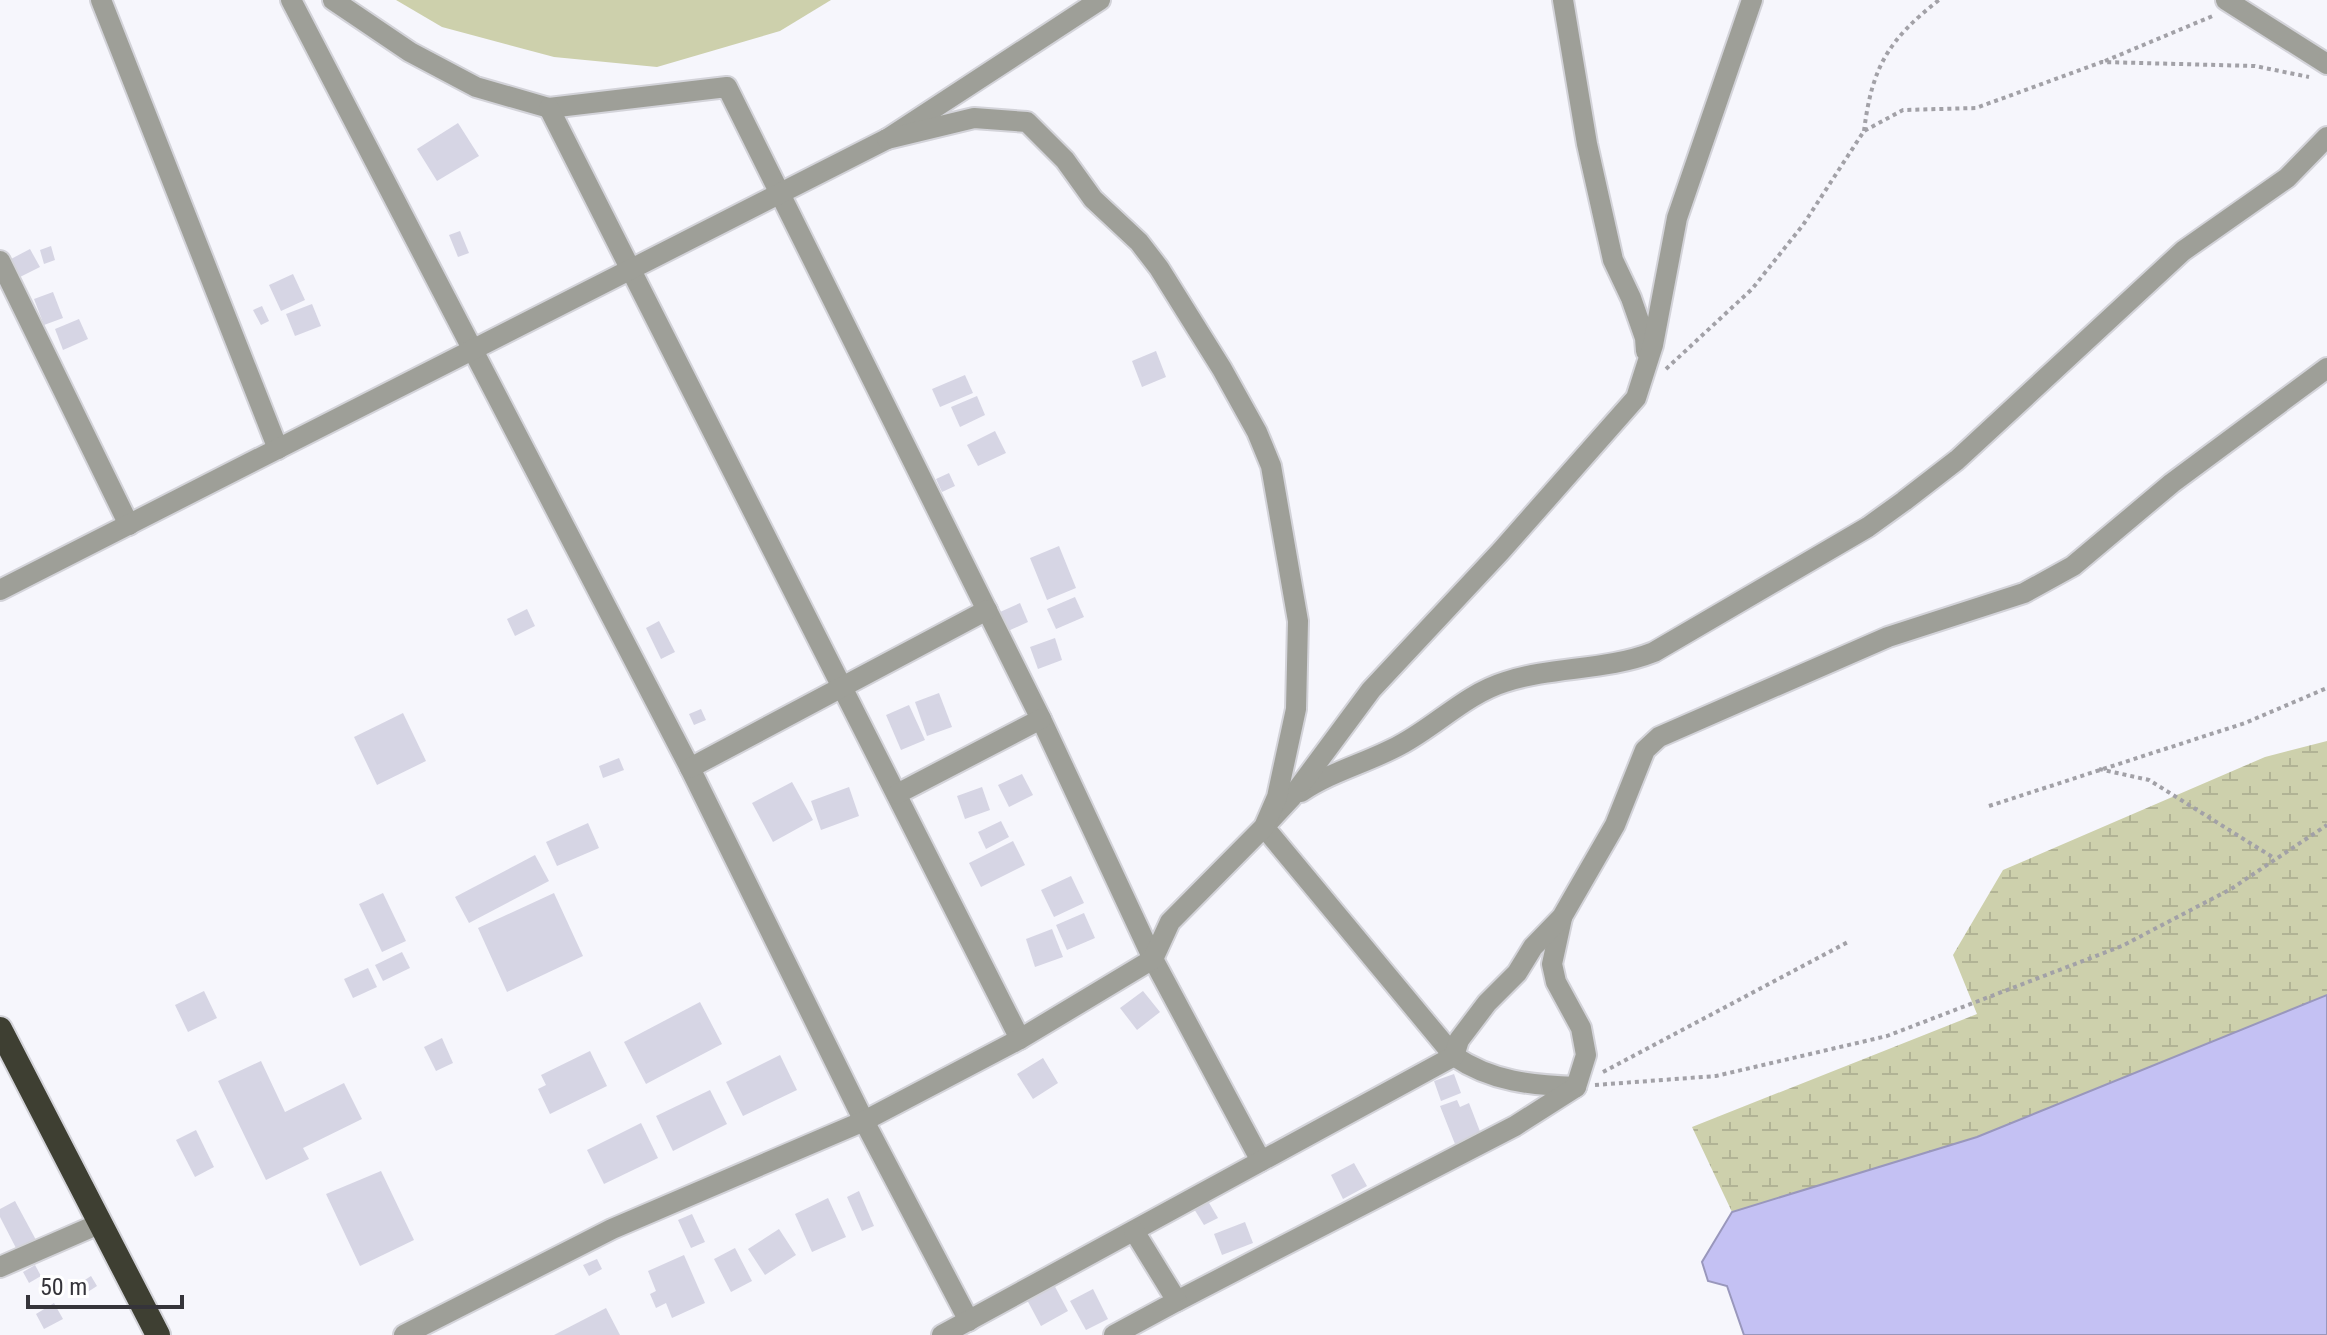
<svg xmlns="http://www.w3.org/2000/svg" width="2327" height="1335" viewBox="0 0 2327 1335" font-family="'Roboto Condensed',sans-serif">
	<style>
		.wetland { fill: url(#wetland-marsh) }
		.park { fill: #cdd0ac }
		.water { fill: #c4c1f3; stroke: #9997bc; stroke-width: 2 }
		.building { fill: #d6d5e4 }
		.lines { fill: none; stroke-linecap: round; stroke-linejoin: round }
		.minor-casing { stroke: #d3d3d9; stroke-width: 24 }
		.highway-casing { stroke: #d3d3d9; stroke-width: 28 }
		.path { stroke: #a2a1a7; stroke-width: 4; stroke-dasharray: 4 4; stroke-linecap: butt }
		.minor { stroke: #9e9f98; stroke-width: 20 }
		.highway { stroke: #3e3f32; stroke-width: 24 }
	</style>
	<defs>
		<pattern id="wetland-marsh" width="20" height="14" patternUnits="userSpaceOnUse" patternTransform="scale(2)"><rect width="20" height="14" fill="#cdd0ac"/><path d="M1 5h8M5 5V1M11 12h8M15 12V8" fill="none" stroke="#b1b395"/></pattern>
	</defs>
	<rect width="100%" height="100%" fill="#f6f6fc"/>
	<polygon class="wetland" points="2327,741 2327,995 1977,1137 1732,1212 1692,1127 1977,1014 1953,955 2003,870 2265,757"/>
	<polygon class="park" points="396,0 831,0 780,31 657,67 554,57 442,27"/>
	<polygon class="water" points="2327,995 2327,1335 1744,1335 1727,1286 1708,1281 1702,1262 1732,1212 1977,1137"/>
	<g class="building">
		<polygon points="458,123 479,156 437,181 417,149"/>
		<polygon points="460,231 469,253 458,257 449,235"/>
		<polygon points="51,246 55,260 44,264 40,250"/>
		<polygon points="30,249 40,267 20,277 11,259"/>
		<polygon points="293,274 305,300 281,311 269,285"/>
		<polygon points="53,292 63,318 44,325 34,299"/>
		<polygon points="312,304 321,326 295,336 286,314"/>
		<polygon points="262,306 269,321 261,325 253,310"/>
		<polygon points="79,319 88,339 63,350 55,329"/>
		<polygon points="1156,351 1166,377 1142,387 1132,361"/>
		<polygon points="965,375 973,393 940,407 932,389"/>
		<polygon points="977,396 985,415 960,427 951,407"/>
		<polygon points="995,431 1006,453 978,466 967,445"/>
		<polygon points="949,473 955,486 942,492 936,479"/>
		<polygon points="1059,546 1076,588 1047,600 1030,558"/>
		<polygon points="1075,597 1084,617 1056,629 1047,609"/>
		<polygon points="1020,603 1028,622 1008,631 1000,612"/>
		<polygon points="527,609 535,626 515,636 507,619"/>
		<polygon points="659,621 675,652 661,659 646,628"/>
		<polygon points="1055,638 1062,660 1038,669 1030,647"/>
		<polygon points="939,693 952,727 927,736 915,702"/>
		<polygon points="909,705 925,740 901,750 886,715"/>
		<polygon points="701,709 706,720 694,725 689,714"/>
		<polygon points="403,713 426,761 377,785 354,737"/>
		<polygon points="619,758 624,770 603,778 599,766"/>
		<polygon points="1022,774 1033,795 1009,807 998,785"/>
		<polygon points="792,782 813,820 773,842 752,803"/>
		<polygon points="849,787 859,816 821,830 811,801"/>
		<polygon points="982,787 990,810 965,819 957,796"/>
		<polygon points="1001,821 1009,837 986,849 978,832"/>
		<polygon points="588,823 599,848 557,866 546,842"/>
		<polygon points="1013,841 1025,865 981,887 969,863"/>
		<polygon points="535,855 549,881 469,923 455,897"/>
		<polygon points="1071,876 1084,903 1054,917 1041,890"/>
		<polygon points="383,893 406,941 382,952 359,904"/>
		<polygon points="554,893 583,956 507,992 478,928"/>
		<polygon points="1084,913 1095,938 1067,950 1056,925"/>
		<polygon points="1052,929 1063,957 1035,967 1026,939"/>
		<polygon points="402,952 410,968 383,981 375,965"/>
		<polygon points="368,968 377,987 353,998 344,979"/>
		<polygon points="204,991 217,1018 188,1032 175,1005"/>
		<polygon points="1143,991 1160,1012 1137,1030 1120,1008"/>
		<polygon points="700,1002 722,1044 646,1084 624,1042"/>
		<polygon points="442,1038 453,1063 436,1071 424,1047"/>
		<polygon points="590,1051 607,1086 550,1114 538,1089 546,1085 541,1075"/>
		<polygon points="780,1055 797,1090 743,1116 726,1082"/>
		<polygon points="1043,1058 1058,1083 1033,1099 1017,1074"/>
		<polygon points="261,1061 285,1112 344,1083 362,1119 303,1148 309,1159 266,1180 218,1081"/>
		<polygon points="1454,1074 1461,1093 1441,1101 1434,1081"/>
		<polygon points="710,1090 727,1124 673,1151 656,1116"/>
		<polygon points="1457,1100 1460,1107 1469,1103 1481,1134 1455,1144 1440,1106"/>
		<polygon points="641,1123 658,1158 604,1184 587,1150"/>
		<polygon points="196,1130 214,1167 195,1177 176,1140"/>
		<polygon points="1354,1163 1367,1186 1343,1199 1331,1175"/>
		<polygon points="381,1171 414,1240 360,1266 326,1194"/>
		<polygon points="859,1191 874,1226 862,1231 847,1197"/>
		<polygon points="1205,1196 1218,1218 1204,1225 1191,1204"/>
		<polygon points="828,1198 846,1237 812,1252 795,1214"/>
		<polygon points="15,1201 36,1240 17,1250 0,1217 0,1209"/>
		<polygon points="692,1214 705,1242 691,1248 678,1220"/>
		<polygon points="1245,1222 1253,1243 1222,1255 1214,1234"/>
		<polygon points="779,1229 796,1255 765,1275 748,1249"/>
		<polygon points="735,1248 752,1281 731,1292 714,1259"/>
		<polygon points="684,1255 705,1303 672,1318 666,1303 656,1308 650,1294 656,1291 648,1271"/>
		<polygon points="597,1259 602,1269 589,1276 583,1265"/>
		<polygon points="35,1265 41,1276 29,1283 23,1272"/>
		<polygon points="91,1276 97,1286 80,1297 74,1287"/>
		<polygon points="1053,1283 1068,1311 1041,1326 1026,1298"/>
		<polygon points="1093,1289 1108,1319 1086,1330 1070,1301"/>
		<polygon points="54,1303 63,1319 44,1329 36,1314"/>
		<polygon points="606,1308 620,1335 554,1335"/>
	</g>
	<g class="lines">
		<g class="minor-casing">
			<g id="minor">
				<polyline points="101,0 278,449"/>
				<polyline points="291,0 690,768 864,1121 969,1321"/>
				<polyline points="333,0 410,52 476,87 549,108 727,87 1041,719 1153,959 1261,1161"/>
				<polyline points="1563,0 1587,144 1613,260 1631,298 1645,338 1646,351"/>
				<polyline points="2226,0 2327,64"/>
				<polyline points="549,108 1020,1039"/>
				<polyline points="0,261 129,525"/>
				<polyline points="0,590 887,139 1100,0"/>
				<polyline points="690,768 987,610"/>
				<path d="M1301,792C1332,771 1367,763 1400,745C1436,726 1466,694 1505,682C1554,666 1606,671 1654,652L1868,527L1904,501L1957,460L2183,251L2287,178L2327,137"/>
				<polyline points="897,794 1041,719"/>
				<path d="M1576,1087C1532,1085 1492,1082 1454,1056L1264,827L1291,798L1371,690L1501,551L1636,398L1653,345L1677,218L1752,0"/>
				<polyline points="0,1267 101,1223"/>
				<polyline points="1177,1301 1515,1126 1576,1087 1586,1055 1581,1028 1556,982 1552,964 1562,918"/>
				<polyline points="404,1335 612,1229 864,1121 1020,1039 1153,959 1170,922 1264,827 1277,797 1296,709 1298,621 1271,466 1257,432 1222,369 1159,268 1139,242 1093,199 1065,160 1027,122 974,118 887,139"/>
				<polyline points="942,1335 1454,1056 1459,1040 1487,1003 1517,973 1533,947 1562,917 1615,825 1645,750 1659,737 1888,637 2024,593 2073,566 2172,483 2327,368"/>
				<polyline points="1114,1335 1177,1301 1134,1231"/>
			</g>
		</g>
		<g class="highway-casing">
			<polyline id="highway" points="0,1029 158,1335"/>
		</g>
		<g class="path">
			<polyline points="2105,61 2215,15"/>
			<path d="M1864,131C1872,67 1888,40 1939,0"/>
			<polyline points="1666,369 1752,289 1803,225 1864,131 1903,110 1976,108 2102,62 2255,66 2309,77"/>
			<polyline points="2099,769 2149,780 2274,858"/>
			<polyline points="1989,806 2245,723 2327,688"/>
			<polyline points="1603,1072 1848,942"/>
			<polyline points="1595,1085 1716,1076 1887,1036 2122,946 2231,889 2327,825"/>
		</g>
		<use href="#minor" class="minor"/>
		<use href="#highway" class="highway"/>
	</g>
	<path d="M28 1295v12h154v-12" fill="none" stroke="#35343a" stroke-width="4"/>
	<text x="40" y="1295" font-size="24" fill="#35343a" stroke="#ffffff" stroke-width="6" paint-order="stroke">50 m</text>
</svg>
